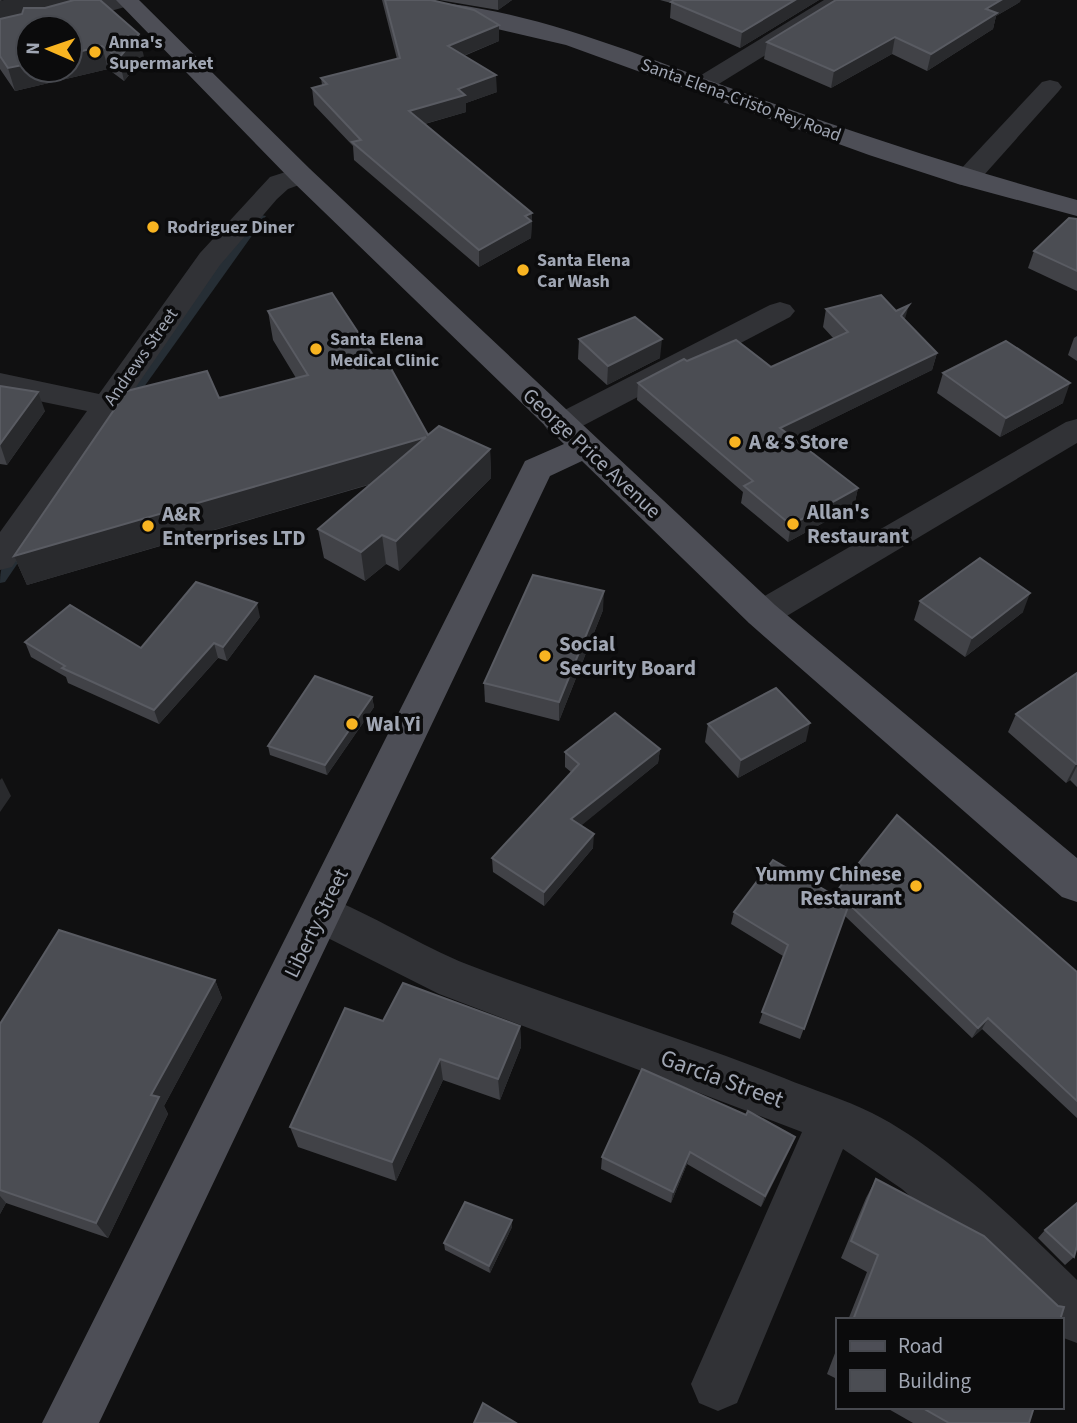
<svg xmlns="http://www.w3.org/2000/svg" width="1077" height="1423" viewBox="0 0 1077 1423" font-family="'Source Sans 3',sans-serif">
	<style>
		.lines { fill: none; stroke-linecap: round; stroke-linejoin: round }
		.stream { fill: #262e35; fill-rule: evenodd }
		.minor { fill: #313236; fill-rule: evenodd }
		.major { fill: #4d4e56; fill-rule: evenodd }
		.wall { fill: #414247 }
		.shaded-wall { fill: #292a2d }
		.building { fill: #4b4d53; stroke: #595b62; stroke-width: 2 }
		.poi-dot { fill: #f8b421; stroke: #0b0b0c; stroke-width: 2.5 }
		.labels { text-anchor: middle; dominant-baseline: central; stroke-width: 7; stroke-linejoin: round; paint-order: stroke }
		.far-poi-label { font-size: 18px; font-weight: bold; fill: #a0a6b3; stroke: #0b0b0c; text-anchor: start }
		.far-street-label { font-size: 18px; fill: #a0a6b3; stroke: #0b0b0c }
		.poi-label { font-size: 21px; font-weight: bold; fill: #a0a6b3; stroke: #0b0b0c; text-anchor: start }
		.street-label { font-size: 21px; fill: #a0a6b3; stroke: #0b0b0c }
		.near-street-label { font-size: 24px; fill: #a0a6b3; stroke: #0b0b0c }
	</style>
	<rect width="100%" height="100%" fill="#101011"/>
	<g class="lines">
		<g class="stream">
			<polygon points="256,214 266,216 129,408 119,408 119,402"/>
			<path d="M19,546L26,551L5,582L0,583C0,568 4,552 19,546Z"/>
		</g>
		<g class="minor">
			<polygon points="100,0 135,0 132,5 50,28 28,28 28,34 0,42 0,28"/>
			<polygon points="824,0 850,0 847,5 709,90 701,92 693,90 689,85 693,80"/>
			<polygon points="1050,80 1058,82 1062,87 1058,92 976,184 967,186 958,184 954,178 958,172 1042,82"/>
			<polygon points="301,167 310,169 314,175 310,181 288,189 277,199 220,265 12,567 0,570 0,532 87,411 0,393 0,373 99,394 200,253 270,177"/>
			<polygon points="780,302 790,305 795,311 790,317 571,432 560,435 549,432 544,425 549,418 770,305"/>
			<polygon points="1077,419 1077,443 775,623 762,627 749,623 744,614 749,605 1066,422"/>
			<path d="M321,895C373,914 418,945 469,965C573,1005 680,1037 784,1078C813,1090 844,1099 872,1113C942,1148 1021,1225 1077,1280V1343L1061,1337V1320H1043L998,1274L902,1189L843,1149L737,1403L718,1411L699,1403L691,1384L802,1132L439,994L306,927L299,914L306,901Z"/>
		</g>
		<g class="major">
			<polygon points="116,0 139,0 310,169 775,605 1077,858 1077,902 1062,897 749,623 582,461 550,476 99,1423 42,1423 521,469 525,461 564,444 292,181"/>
			<path d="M392,0C513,0 631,53 744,93C854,133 964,169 1077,200V216L958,184L869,155L566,45L395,5Z"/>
		</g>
	</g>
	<g class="wall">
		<polygon points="0,0 144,57 124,81 108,69 15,91 0,69"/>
		<polygon points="382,0 431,0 499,25 499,41 464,56 497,92 466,103 466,112 425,124 532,213 531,238 479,267 354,160 353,146 314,105 312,88 322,85 321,78 397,59"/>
		<polygon points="439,0 512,0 498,10"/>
		<polygon points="660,0 819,0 740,48 670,18 671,3"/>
		<polygon points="1020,2 996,16 993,29 927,71 892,54 831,88 764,59 767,42"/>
		<polygon points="1077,219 1077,291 1028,268 1034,251"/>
		<polygon points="826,309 905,320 937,353 932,370 793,438 858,488 854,506 788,542 741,503 743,492 637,400 638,383 687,361 771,367 834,339 823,327"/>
		<polygon points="268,311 375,358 428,435 490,449 491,478 399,571 386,564 365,581 324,558 318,529 372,484 27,585 14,556 219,398 296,378 273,340"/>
		<polygon points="1077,336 1077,361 1068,355 1074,338"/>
		<polygon points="579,339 660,358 607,385 578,359"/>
		<polygon points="943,373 1063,403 1000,437 937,393"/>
		<polygon points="0,386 45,411 7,465 0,464"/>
		<polygon points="920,601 1023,612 965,657 914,620"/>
		<polygon points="603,610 559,721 485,702 484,683"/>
		<polygon points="260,617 227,661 218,658 159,724 68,683 66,677 31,657 25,642 141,648"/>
		<polygon points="1077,673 1077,787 1070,780 1066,783 1008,732 1016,714"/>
		<polygon points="372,697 374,707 327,775 270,755 268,746"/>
		<polygon points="708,724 806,741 738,778 705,742"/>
		<polygon points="660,749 658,763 581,825 593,848 544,906 493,872 492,858 571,772 565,767 565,752"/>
		<polygon points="836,892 1077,972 1077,1118 982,1029 972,1038 845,916 800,1039 759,1023 783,956 731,924 734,912 834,896"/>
		<polygon points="215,980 222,998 164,1106 168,1114 108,1238 6,1203 0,1214 0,1024"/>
		<polygon points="383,1021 520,1026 521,1047 500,1100 443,1080 396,1181 298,1147 290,1127"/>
		<polygon points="795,1137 790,1149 761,1207 687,1164 671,1203 601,1169 602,1157"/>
		<polygon points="876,1179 1060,1320 848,1320 867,1272 841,1258 866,1198"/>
		<polygon points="1077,1203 1077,1250 1076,1249 1074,1257 1065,1265 1038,1238 1045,1230"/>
		<polygon points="512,1220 512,1227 490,1273 445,1250 444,1243"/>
		<polygon points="837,1348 837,1379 827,1374"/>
		<polygon points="885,1407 1034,1407 1029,1423 913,1423"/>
	</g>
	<g class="shaded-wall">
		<polygon points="4,0 82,0 0,25 0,1"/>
		<polygon points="498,0 512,0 498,10"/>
		<polygon points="795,0 819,0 740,48 742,32"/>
		<polygon points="1001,0 1021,0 1020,2 996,16 993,29 927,71 931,54 986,9"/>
		<polygon points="499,25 499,41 448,62 448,46"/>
		<polygon points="139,34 144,57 124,81 119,58"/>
		<polygon points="895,37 892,54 831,88 834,71"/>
		<polygon points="102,46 108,69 15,91 8,68 28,64 28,70 70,70 70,54"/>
		<polygon points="496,75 497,92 466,103 466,112 410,128 409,111 458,89"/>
		<polygon points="532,213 531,238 479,267 479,250 525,216"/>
		<polygon points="909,305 904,322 901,316"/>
		<polygon points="662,339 660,358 607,385 608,366"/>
		<polygon points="937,353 932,370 777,446 780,428"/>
		<polygon points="1070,383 1063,403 1000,437 1006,418"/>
		<polygon points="38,392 45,411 7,465 0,444"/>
		<polygon points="426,437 428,467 27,585 14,556"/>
		<polygon points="490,449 491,478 399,571 396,541"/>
		<polygon points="858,488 854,506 788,542 791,525"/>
		<polygon points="382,535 386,564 365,581 361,552"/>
		<polygon points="604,591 603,610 559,721 559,702"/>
		<polygon points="1030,593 1023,612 965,657 972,638"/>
		<polygon points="257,603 260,617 227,661 223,647"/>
		<polygon points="214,643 218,658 159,724 154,710"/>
		<polygon points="372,697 374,707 327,775 325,765"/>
		<polygon points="810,723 806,741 738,778 741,760"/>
		<polygon points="660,749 658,763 571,834 571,819"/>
		<polygon points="1076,764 1077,764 1077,766 1070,780 1066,783"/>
		<polygon points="2,778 11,796 0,812 0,780"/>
		<polygon points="594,834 593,848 544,906 544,892"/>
		<polygon points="215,980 222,998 164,1106 168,1114 108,1238 96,1223 151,1095"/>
		<polygon points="988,1018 982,1029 972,1038 978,1028"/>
		<polygon points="520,1026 521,1047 500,1100 498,1079"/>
		<polygon points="440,1059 443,1080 396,1181 392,1162"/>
		<polygon points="795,1137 790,1149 761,1207 765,1196"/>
		<polygon points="690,1152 687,1164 671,1203 673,1192"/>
		<polygon points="0,1196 6,1203 0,1214"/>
		<polygon points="512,1220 512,1227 490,1273 489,1266"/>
	</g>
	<g class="building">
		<polygon points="74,0 100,0 139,34 119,58 102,46 70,54 70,28 28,28 28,64 8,68 0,56 0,19 22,14 24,8 45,8"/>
		<polygon points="385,0 431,0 474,10 499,25 448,46 496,75 458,89 465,95 409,111 532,213 525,216 531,221 479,250 352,142 361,140 312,88 327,84 321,78 400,58"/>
		<polygon points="674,0 795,0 742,32 671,2"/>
		<polygon points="836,0 1001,0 986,9 997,13 931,54 895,37 834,71 767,42"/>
		<polygon points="1069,218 1077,219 1077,271 1034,251"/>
		<polygon points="332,293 375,358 384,356 428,435 439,426 490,449 396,541 382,535 361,552 318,529 426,437 14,556 127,391 207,371 219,398 308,375 268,311"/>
		<polygon points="881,295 896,311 909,305 901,316 937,353 780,428 858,488 791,525 744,486 753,481 638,383 684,359 687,361 736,340 771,367 848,332 826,309"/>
		<polygon points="635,317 662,339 608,366 579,339"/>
		<polygon points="1006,341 1070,383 1006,418 943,373"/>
		<polygon points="0,386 38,392 0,444"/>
		<polygon points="980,558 1030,593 972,638 920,601"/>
		<polygon points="533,575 604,591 559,702 484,683"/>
		<polygon points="196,582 257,603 223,647 214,643 154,710 62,668 65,666 25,642 70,605 141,648"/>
		<polygon points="1077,673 1077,764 1076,764 1016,714"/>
		<polygon points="315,676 372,697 325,765 268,746"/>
		<polygon points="776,688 810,723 741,760 708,724"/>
		<polygon points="615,713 660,749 571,819 594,834 544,892 492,858 579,764 565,752"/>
		<polygon points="897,815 1077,972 1077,1101 988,1018 978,1028 849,904 804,1029 762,1012 788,945 734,912 773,860 849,904 836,892"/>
		<polygon points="59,930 215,980 151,1095 159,1097 96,1223 0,1190 0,1024"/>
		<polygon points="403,983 520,1026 498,1079 440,1059 392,1162 290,1127 345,1008 383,1021"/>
		<polygon points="642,1069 746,1115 748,1111 795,1137 765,1196 690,1152 673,1192 602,1157"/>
		<polygon points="876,1179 984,1236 1058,1306 1064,1307 1060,1320 853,1320 878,1255 851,1241"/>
		<polygon points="465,1202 512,1220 489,1266 444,1243"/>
		<polygon points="1077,1203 1077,1246 1074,1257 1045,1230"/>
		<polygon points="483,1403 516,1423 474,1423"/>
		<polygon points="921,1407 1034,1407 1029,1423 949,1423"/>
	</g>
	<g class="poi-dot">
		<circle cx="95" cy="52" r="7"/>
		<circle cx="153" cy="227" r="7"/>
		<circle cx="523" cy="270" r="7"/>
		<circle cx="316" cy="349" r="7"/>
		<circle cx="735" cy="442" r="7"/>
		<circle cx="793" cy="524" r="7"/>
		<circle cx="148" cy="526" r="7"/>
		<circle cx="545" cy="656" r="7"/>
		<circle cx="352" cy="724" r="7"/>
		<circle cx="916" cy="886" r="7"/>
	</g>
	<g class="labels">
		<g class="far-poi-label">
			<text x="109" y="42">Anna's<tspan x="109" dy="21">Supermarket</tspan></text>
			<text x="167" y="227">Rodriguez Diner</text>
			<text x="537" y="260">Santa Elena<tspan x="537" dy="21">Car Wash</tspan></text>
			<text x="330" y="339">Santa Elena<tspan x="330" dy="21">Medical Clinic</tspan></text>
		</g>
		<g class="far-street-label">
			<text transform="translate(741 100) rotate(20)">Santa Elena-Cristo Rey Road</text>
			<text transform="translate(141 357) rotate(-55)">Andrews Street</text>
		</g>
		<g class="poi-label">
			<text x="749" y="442">A &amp; S Store</text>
			<text x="807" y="512">Allan's<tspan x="807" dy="24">Restaurant</tspan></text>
			<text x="162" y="514">A&amp;R<tspan x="162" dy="24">Enterprises LTD</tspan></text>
			<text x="559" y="644">Social<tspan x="559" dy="24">Security Board</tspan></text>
			<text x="366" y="724">Wal Yi</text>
			<text x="902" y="874" text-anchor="end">Yummy Chinese<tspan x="902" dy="24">Restaurant</tspan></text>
		</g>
		<g class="street-label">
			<text transform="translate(592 453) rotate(43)">George Price Avenue</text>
			<text transform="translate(316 923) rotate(-64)">Liberty Street</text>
		</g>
		<g class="near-street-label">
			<text transform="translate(722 1079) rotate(20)">García Street</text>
		</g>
	</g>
	<rect x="836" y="1318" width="228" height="91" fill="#0b0b0c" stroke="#47494f" stroke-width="2"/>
	<rect x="850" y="1341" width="35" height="10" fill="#4d4e56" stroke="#47494f" stroke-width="2"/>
	<text x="898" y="1353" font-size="21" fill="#a0a6b3">Road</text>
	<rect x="850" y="1370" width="35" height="21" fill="#4b4d53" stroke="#47494f" stroke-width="2"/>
	<text x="898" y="1388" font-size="21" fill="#a0a6b3">Building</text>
	<g transform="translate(49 49) rotate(272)"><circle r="33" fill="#0b0b0c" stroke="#47494f" stroke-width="2"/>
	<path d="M0-5L12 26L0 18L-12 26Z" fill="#f8b421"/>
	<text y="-10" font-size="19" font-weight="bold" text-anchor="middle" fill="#a0a6b3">N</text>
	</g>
</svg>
